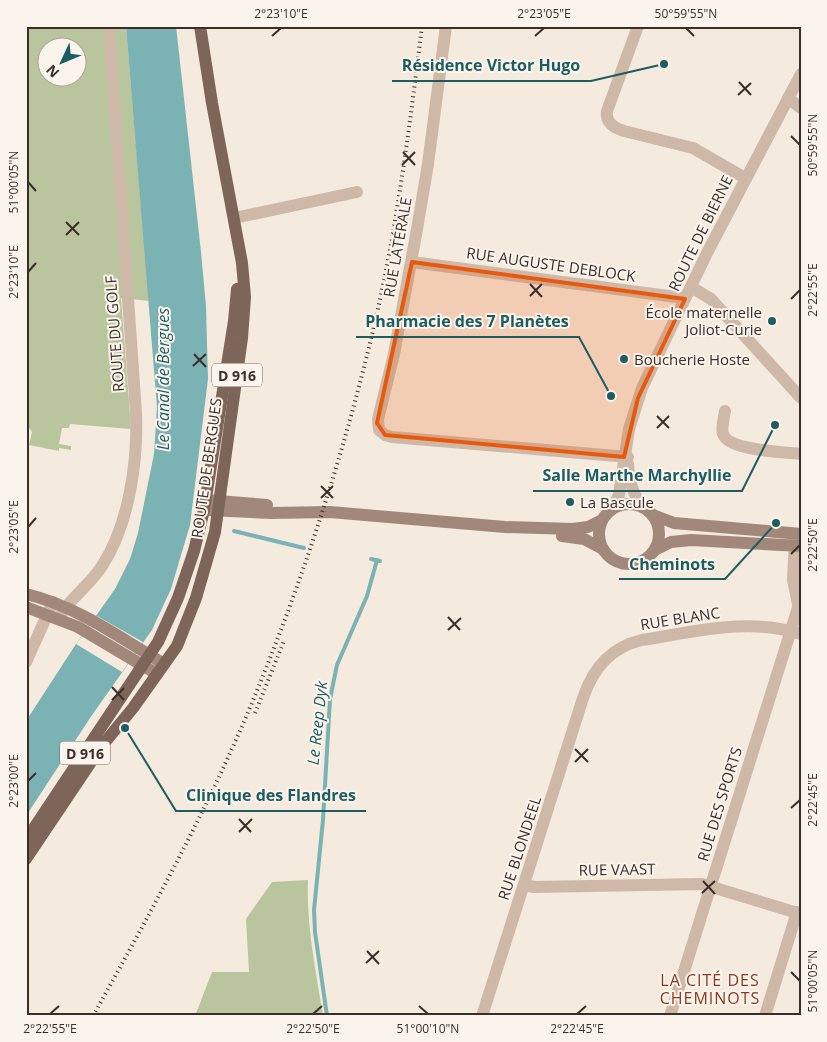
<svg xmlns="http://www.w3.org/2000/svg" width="827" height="1042" viewBox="0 0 827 1042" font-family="'Open Sans',sans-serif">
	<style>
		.green { fill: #b8c59d; fill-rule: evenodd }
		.water { fill: #7bb3b4 }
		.pier { fill: #f5eade }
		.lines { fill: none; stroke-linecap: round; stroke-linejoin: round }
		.stream { stroke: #7bb3b4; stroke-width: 4 }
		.street { stroke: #ceb9a9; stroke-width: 12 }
		.secondary { stroke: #a2887a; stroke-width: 12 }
		.primary { stroke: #7e6559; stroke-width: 12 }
		.rail { stroke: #3b2e29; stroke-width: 4; stroke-dasharray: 1 4; stroke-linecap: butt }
		.marked { fill: #e8590c; fill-opacity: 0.2; stroke: #e8590c; stroke-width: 4; stroke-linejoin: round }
		.ticks { fill: none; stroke: #3b2e29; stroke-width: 2 }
		.poi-dot { fill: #1b5d60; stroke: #fbf4ec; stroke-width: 2 }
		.labels { text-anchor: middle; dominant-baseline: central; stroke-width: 4; stroke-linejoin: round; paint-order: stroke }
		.shield { fill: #fbf4ec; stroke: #756964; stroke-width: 1 }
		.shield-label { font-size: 14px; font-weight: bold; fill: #3b2e29 }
		.street-label { font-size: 15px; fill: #3b2e29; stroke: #fbf4ec }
		.poi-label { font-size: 15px; fill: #3b2e29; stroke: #fbf4ec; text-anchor: start }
		.water-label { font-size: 16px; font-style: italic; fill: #1b5d60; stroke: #fbf4ec }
		.neighbourhood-label { font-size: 16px; letter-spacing: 1px; fill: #90361c; stroke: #fbf4ec }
		.leader { fill: none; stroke: #1b5d60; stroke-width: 2 }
		.callout-dot { fill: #1b5d60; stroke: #fbf4ec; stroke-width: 2 }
		.callout-label { font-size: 16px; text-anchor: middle; font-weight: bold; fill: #1b5d60; stroke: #fbf4ec; stroke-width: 4; stroke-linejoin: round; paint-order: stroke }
		.neatline { fill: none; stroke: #3b2e29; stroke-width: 2 }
		.ticks-label { font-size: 12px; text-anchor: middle; fill: #3b2e29 }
	</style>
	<rect width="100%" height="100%" fill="#f5eade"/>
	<g class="green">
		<path d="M26,26H126L149,301L121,298L131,429L70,424L69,428H62L59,444L71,446V450L59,448V451L29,445L32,432L26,423ZM48,48H78V78H48Z"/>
		<path d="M308,880C306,925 316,971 323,1016H195L212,972H249L246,919L272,882Z"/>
	</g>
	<polygon class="water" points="126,26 176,26 201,252 206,306 208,379 190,525 171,589 152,630 90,718 26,816 26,721 76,644 115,589 130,559 138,533 154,454 157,407"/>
	<polygon class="pier" points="97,616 143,642 122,672 76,644"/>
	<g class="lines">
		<g class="stream">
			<polyline points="234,531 304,548"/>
			<polyline points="371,559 380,561"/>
			<polyline points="327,1016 315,932 314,910 323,820 330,699 337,665 367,596 377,560"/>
		</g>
		<g class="street">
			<polyline points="446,26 428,164 416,235 394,354 378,419 379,430 385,435 392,437 628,457"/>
			<path d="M638,26L607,111C605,122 614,128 624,131L693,148L745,178"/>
			<polyline points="788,98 801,108"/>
			<polyline points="234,218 357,192"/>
			<polyline points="412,262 676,297 685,299"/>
			<polyline points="691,287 711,299 801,398"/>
			<path d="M725,411C724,418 721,427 723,434C729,451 784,452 801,454"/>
			<path d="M628,464C629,480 632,494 642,506"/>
			<polyline points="611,510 619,495 629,429 642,388 708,251 801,74"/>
			<polyline points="795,536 793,580 798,604"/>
			<path d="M60,616C71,597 90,585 102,566C129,525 138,461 136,413L109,26"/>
			<polyline points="26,662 53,602"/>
			<polyline points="524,885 534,887 702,884 801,914"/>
			<path d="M482,1016L583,698C593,668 611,647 642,640C694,632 749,617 801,634"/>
			<polyline points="670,1016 801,598"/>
			<polyline points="765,1016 797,912"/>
		</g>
		<g class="secondary">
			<polyline points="206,500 267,505"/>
			<circle cx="629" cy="534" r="30"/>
			<polyline points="208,510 271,513 330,512 505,527 573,529 588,527 602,520"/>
			<polyline points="653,515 674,523 801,534"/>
			<polyline points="562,536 584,539 603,549"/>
			<polyline points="655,550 671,542 691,540 801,546"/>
			<path d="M26,594C77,606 119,637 164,664"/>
			<polyline points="26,607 78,627 157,674"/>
		</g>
		<g class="primary">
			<polyline points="26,840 158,642 178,598 194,551 204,510 234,321 237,289"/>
			<polyline points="26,859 101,747 133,708 177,646 196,598 215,532 242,338 245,297 242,263 212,103 200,26"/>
		</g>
		<g class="rail">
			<polyline points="255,713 284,641"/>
			<path d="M93,1016C146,921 199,825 243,724C296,600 339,471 371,339C396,236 409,131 422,26"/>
		</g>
	</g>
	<path class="marked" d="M412,262L685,299L638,398L624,457L385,435L377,423Z"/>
	<path class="ticks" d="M686,28L694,36M272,36L281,28M535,36L544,28M739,82L751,95M738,95L751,83M791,136L800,145M403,152L415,165M402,165L415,152M28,182L36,191M66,222L79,235M66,235L79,222M28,272L36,263M530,284L542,297M530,296L542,284M791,299L800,290M194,354L206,367M193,366L206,354M657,416L669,428M657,428L669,416M321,486L333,498M321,498L333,486M28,527L36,518M791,554L800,545M448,617L460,630M448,630L461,618M112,687L124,700M112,700L124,688M575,749L588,762M575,762L588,749M28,781L36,773M791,808L800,800M239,819L251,832M239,832L252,819M703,881L715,894M702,893L715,881M367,951L379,964M366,963L379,951M791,972L800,981M419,1006L428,1014M50,1014L59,1006M313,1014L322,1006M577,1014L586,1006"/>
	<g class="poi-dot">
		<circle cx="772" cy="321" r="5"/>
		<circle cx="624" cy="359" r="5"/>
		<circle cx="570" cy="502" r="5"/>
	</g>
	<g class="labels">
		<g class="shield">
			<rect x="212" y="363.5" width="50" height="23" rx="4"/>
			<rect x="60" y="741.5" width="50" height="23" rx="4"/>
		</g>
		<g class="shield-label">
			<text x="237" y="375">D 916</text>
			<text x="85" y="753">D 916</text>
		</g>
		<g class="street-label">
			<text transform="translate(700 233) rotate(-64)">ROUTE DE BIERNE</text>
			<text transform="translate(397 247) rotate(-80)">RUE LATÉRALE</text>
			<text transform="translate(551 264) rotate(8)">RUE AUGUSTE DEBLOCK</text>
			<text transform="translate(114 334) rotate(-94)">ROUTE DU GOLF</text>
			<text transform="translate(206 468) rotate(-82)">ROUTE DE BERGUES</text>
			<text transform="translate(680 618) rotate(-9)">RUE BLANC</text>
			<text transform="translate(719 804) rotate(-73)">RUE DES SPORTS</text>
			<text transform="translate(519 848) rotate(-72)">RUE BLONDEEL</text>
			<text transform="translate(617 869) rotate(-1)">RUE VAAST</text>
		</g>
		<g class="poi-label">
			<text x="762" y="312" text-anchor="end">École maternelle<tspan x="762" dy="17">Joliot-Curie</tspan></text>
			<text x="634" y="359">Boucherie Hoste</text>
			<text x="580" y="502">La Bascule</text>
		</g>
		<g class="water-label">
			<text transform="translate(163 379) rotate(-90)">Le Canal de Bergues</text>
			<text transform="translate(317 723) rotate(-84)">Le Reep Dyk</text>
		</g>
		<g class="neighbourhood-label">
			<text x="710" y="980">LA CITÉ DES<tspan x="710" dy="18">CHEMINOTS</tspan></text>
		</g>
	</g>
	<path class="leader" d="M664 64L591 81H392M611 396L579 337H356M775 425L742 491H533M776 523L725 579H619M125 728L176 811H366"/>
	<g class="callout-dot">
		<circle cx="664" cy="64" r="5"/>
		<circle cx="611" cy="396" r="5"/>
		<circle cx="775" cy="425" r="5"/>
		<circle cx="776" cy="523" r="5"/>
		<circle cx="125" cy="728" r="5"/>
	</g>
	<g class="callout-label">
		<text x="491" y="71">Résidence Victor Hugo</text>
		<text x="467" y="327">Pharmacie des 7 Planètes</text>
		<text x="637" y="481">Salle Marthe Marchyllie</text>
		<text x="672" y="570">Cheminots</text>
		<text x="271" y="801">Clinique des Flandres</text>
	</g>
	<rect width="827" height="1042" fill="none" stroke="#fbf4ec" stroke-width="55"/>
	<g transform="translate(62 62) rotate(226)"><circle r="24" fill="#fbf4ec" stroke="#aea59e"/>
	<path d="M0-4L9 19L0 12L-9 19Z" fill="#1b5d60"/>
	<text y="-8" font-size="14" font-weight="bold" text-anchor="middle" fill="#3b2e29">N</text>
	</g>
	<rect x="28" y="28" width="772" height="986" class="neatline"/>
	<g class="ticks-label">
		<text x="281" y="18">2°23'10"E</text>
		<text x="544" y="18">2°23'05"E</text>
		<text x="686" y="18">50°59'55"N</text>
		<text transform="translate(813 145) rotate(-90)" y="4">50°59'55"N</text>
		<text transform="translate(14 182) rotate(-90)" y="4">51°00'05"N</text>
		<text transform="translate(14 272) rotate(-90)" y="4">2°23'10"E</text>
		<text transform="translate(813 290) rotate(-90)" y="4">2°22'55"E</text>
		<text transform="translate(14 527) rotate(-90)" y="4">2°23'05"E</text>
		<text transform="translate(813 545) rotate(-90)" y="4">2°22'50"E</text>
		<text transform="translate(14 781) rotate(-90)" y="4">2°23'00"E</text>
		<text transform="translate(813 800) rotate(-90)" y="4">2°22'45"E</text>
		<text transform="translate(813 981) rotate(-90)" y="4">51°00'05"N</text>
		<text x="50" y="1033">2°22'55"E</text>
		<text x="313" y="1033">2°22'50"E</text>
		<text x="428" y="1033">51°00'10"N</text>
		<text x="577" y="1033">2°22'45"E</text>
	</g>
</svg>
